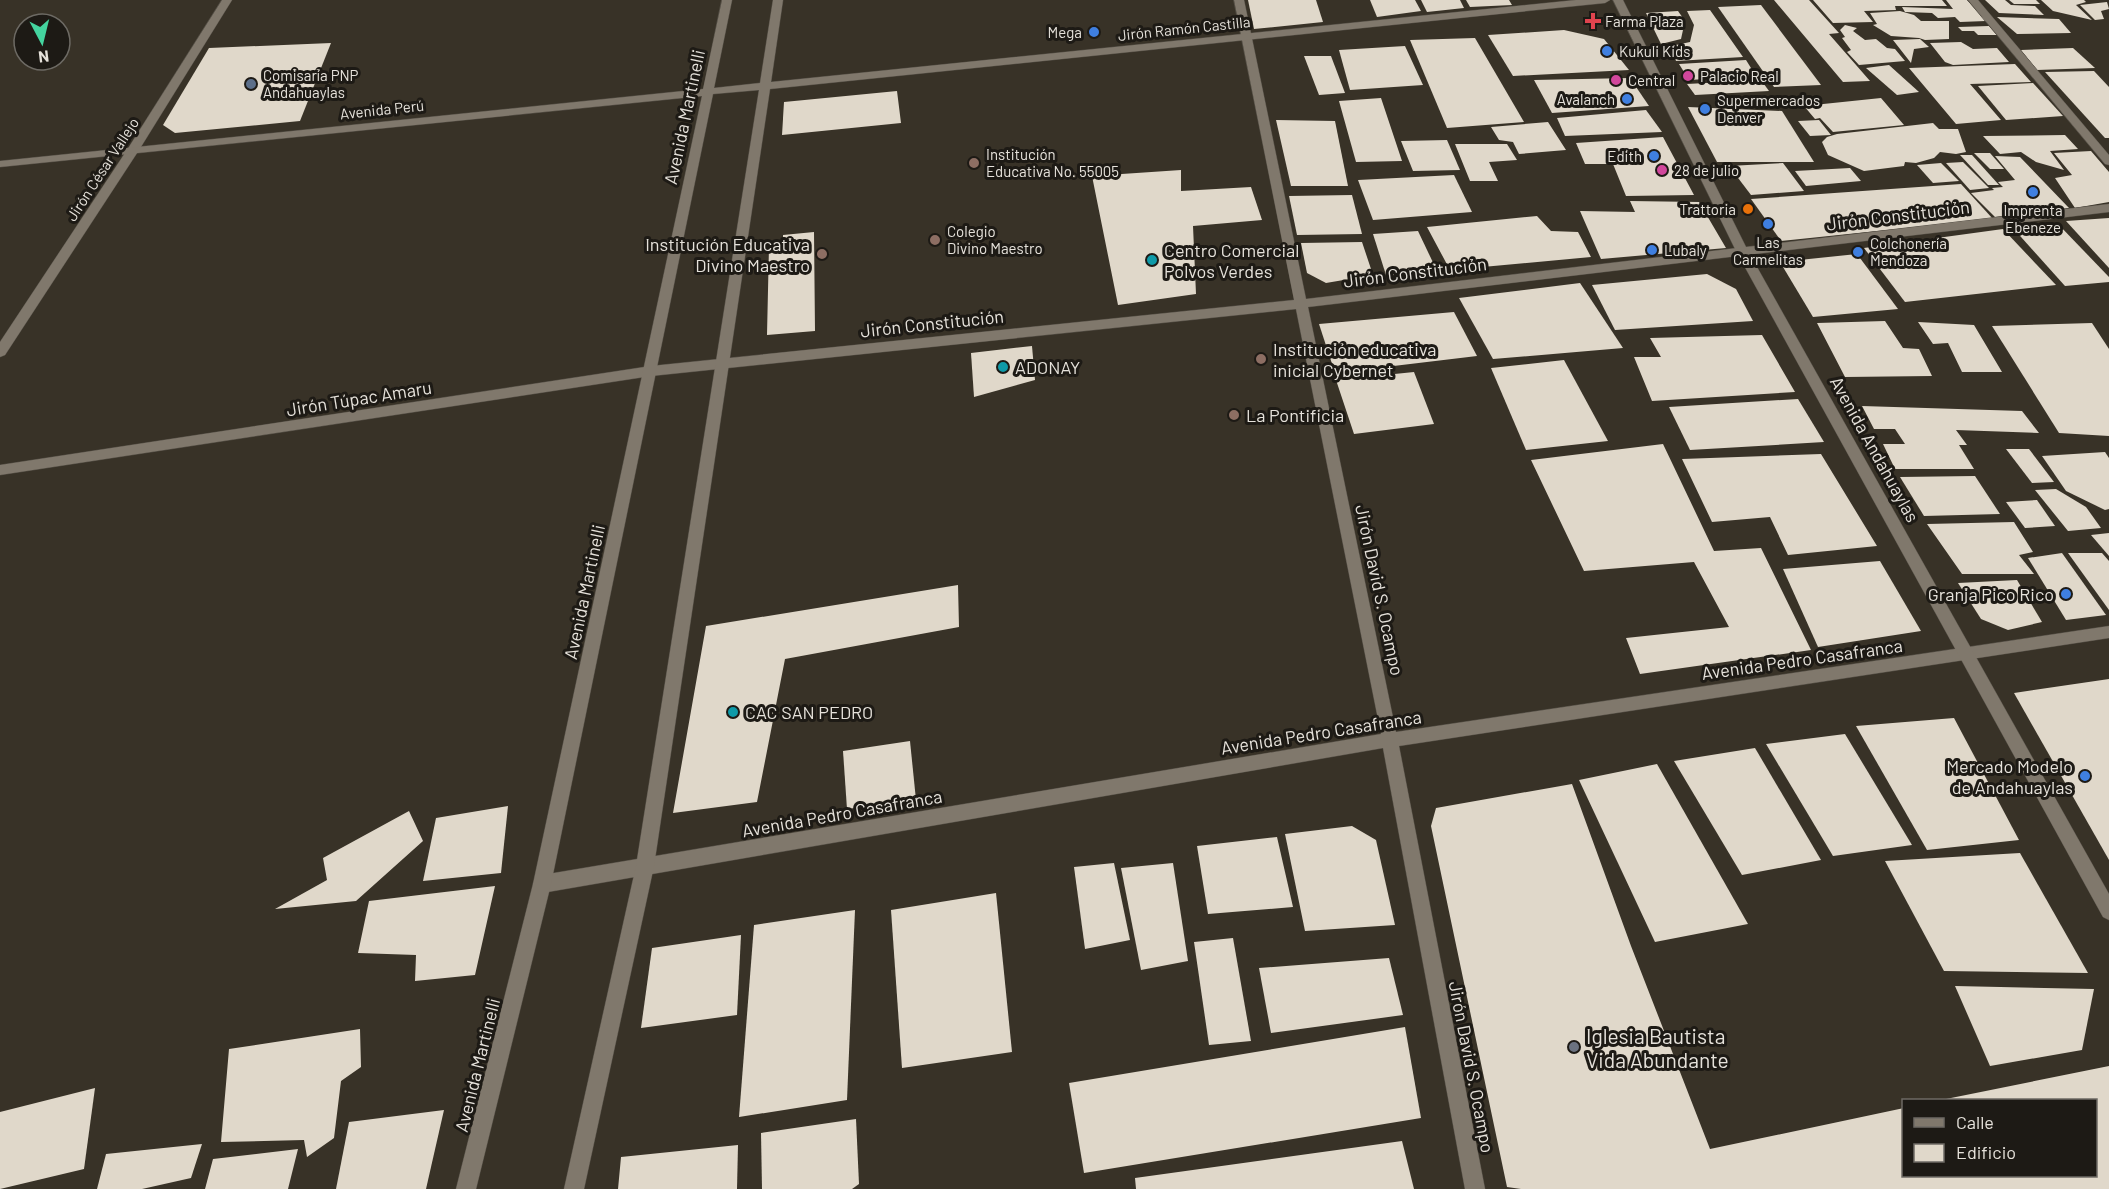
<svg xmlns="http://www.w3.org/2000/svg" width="2109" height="1189" viewBox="0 0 2109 1189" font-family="Barlow,sans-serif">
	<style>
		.building { fill: #e0d8ca }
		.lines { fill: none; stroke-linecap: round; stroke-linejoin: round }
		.minor-casing { stroke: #534e45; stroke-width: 1 }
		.tertiary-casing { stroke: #534e45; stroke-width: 1 }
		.minor { fill: #80786c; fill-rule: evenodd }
		.tertiary { fill: #80786c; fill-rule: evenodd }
		.health-dot { fill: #e0444e; stroke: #1d1a15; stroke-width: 2 }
		.shop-dot { fill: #3f7fe0; stroke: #1d1a15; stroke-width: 2 }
		.hotel-dot { fill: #d1479c; stroke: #1d1a15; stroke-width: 2 }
		.service-dot { fill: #5c6f8a; stroke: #1d1a15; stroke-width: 2 }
		.education-dot { fill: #8d6e63; stroke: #1d1a15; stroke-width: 2 }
		.food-dot { fill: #e8710a; stroke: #1d1a15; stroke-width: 2 }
		.culture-dot { fill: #0f9aa8; stroke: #1d1a15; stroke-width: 2 }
		.worship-dot { fill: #6b7280; stroke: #1d1a15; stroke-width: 2 }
		.labels { text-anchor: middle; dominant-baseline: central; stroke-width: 6; stroke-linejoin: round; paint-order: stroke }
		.far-poi-label { font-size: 15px; fill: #e6e2db; stroke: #1d1a15; text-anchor: start }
		.far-street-label { font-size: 15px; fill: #e6e2db; stroke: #1d1a15 }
		.street-label { font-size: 18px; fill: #e6e2db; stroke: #1d1a15 }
		.poi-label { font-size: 18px; fill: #e6e2db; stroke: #1d1a15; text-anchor: start }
		.near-poi-label { font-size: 21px; fill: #e6e2db; stroke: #1d1a15; text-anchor: start }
	</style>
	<rect width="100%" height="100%" fill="#383227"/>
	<g class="building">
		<polygon points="1248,0 1316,0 1323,22 1254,29"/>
		<polygon points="1370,0 1415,0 1421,11 1377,17"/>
		<polygon points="1421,0 1460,0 1464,8 1427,12"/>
		<polygon points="1466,0 1509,0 1512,5 1470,7"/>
		<polygon points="1774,0 1809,0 1839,33 1829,34 1870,81 1843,82"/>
		<polygon points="1813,0 1942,0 1947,6 1895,6 1896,10 1864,11 1873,22 1833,23"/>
		<polygon points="1946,0 1967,0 1986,21 1960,22 1955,17 1938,18 1932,13 1905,12 1902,7 1953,9"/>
		<polygon points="1985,0 2005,0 2011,5 2035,6 2044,15 1999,13"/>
		<polygon points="2009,0 2036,0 2040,4 2014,4"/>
		<polygon points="2041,0 2084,0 2086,2 2076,5 2092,20 2053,11"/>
		<polygon points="2107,2 2109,9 2101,11 2104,19 2095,20 2080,5"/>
		<polygon points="1761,5 1821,85 1774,87 1718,7"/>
		<polygon points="1710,10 1743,57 1676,61 1671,46 1690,42 1694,25 1687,11"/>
		<polygon points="1678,11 1685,21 1681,39 1661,44 1646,13"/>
		<polygon points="1900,11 1914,15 1921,21 1949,21 1949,39 1925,40 1919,38 1891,36 1873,25 1877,24 1870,13"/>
		<polygon points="1997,17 2059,19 2071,33 2017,34"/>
		<polygon points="1845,25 1857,28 1853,31 1865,40 1876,39 1887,48 1895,49 1905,61 1859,65 1847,52 1851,50 1842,38 1845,37 1840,30"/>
		<polygon points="1989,26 1997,35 1978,35 1974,31 1962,31 1958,27"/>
		<polygon points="1564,30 1604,39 1629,70 1513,76 1488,35"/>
		<polygon points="1475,38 1524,122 1447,128 1410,40"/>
		<polygon points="1920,39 1929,47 1914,49 1911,63 1893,40"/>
		<polygon points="1961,42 1973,49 1997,48 2009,62 1953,65 1945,62 1930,43"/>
		<polygon points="331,43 300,121 175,133 163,125 209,48"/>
		<polygon points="1405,46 1423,85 1350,90 1339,50"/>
		<polygon points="2073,48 2095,68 2037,70 2021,50"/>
		<polygon points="1304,56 1331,56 1345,93 1319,95"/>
		<polygon points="1746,60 1756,76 1689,80 1679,64"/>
		<polygon points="2015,64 2031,82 1970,84 2001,120 1956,124 1909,68"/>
		<polygon points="1889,65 1919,92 1897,95 1866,68"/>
		<polygon points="2094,71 2109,87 2109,138 2105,138 2045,72"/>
		<polygon points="1630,78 1649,106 1552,113 1534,80"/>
		<polygon points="1761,80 1769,91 1695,95 1687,84"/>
		<polygon points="2033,83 2063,116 2006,120 1978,86"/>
		<polygon points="897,91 901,123 782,135 784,102"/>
		<polygon points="1381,98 1402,161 1356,162 1339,101"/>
		<polygon points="1881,98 1904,125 1833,132 1820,118 1815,119 1804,106"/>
		<polygon points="1688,107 1782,111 1814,162 1717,162"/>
		<polygon points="1646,110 1662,132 1565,136 1557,118"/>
		<polygon points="1276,120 1335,121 1348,186 1291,186"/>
		<polygon points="1819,120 1831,135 1810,136 1798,121"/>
		<polygon points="1548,122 1566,150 1519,154 1513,142 1499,140 1491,127"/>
		<polygon points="1933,123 1939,129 1958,129 1966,152 1956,154 1940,152 1934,158 1916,163 1905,162 1904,166 1864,171 1828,155 1822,142 1827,137 1837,134"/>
		<polygon points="2065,135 2078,149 2050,151 2064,170 2036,162 2021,152 2000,154 1983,136"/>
		<polygon points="1663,137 1694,195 1626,196 1613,164 1585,164 1576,143"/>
		<polygon points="1447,140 1460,170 1413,171 1401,141"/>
		<polygon points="1455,144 1507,144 1517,160 1489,162 1498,181 1470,181"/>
		<polygon points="2091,151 2109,172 2109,202 2075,208 2055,178 2072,175 2054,153"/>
		<polygon points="1974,153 1990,153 2004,169 1990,169"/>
		<polygon points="1960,155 1972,155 1999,185 1988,185"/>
		<polygon points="1995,156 2020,157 2069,208 1995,217 1971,193 1994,190 1992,188 2003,187 1998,182 2015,180"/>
		<polygon points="1963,162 1989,188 1970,190 1946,163"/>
		<polygon points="1783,163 1804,191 1751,195 1729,166"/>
		<polygon points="1941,163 1959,181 1933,183 1917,165"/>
		<polygon points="1850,168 1861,181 1806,186 1795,171"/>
		<polygon points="1181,170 1181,191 1251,187 1262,220 1193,226 1196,294 1118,305 1092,176"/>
		<polygon points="1454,175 1472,212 1373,220 1358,180"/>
		<polygon points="1961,184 1993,219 1781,241 1751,199"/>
		<polygon points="1352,195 1362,234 1297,235 1289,196"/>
		<polygon points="1630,201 1699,202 1726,248 1601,259 1580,211 1635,212"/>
		<polygon points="1537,216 1551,231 1578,232 1591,257 1450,270 1427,227"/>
		<polygon points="2109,218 2109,268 2066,221"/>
		<polygon points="2058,224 2109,277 2109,282 2065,286 2013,228"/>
		<polygon points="2003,229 2056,285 1905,302 1864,248"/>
		<polygon points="1418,231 1438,273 1386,275 1373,234"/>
		<polygon points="814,232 815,331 767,335 769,246 783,244 783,235"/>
		<polygon points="1362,242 1373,275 1326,283 1307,273 1301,243"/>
		<polygon points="1857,254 1898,309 1813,317 1780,262"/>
		<polygon points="1707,274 1736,289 1753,321 1615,330 1592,285"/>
		<polygon points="1580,283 1623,348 1493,359 1459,298"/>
		<polygon points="1454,312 1477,356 1335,373 1319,324"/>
		<polygon points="1885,321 1903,348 1919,349 1932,376 1845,377 1817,323"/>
		<polygon points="1918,322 1974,325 2002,372 1962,372 1948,343 1933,344"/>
		<polygon points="2092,323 2109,349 2109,436 2059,433 1992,326"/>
		<polygon points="1762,335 1795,392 1652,401 1634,357 1661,357 1650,338"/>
		<polygon points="1032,346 1035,380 974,397 971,353"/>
		<polygon points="1564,360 1608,441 1526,450 1491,368"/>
		<polygon points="1414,372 1434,424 1354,434 1336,380"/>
		<polygon points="1798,399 1824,442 1690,450 1669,407"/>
		<polygon points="1862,406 2022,411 2039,433 1956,430 1967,445 1959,445 1974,469 1895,469 1883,444 1905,444 1895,429 1874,429"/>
		<polygon points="1663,444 1714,551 1761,548 1811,650 1640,674 1626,638 1729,627 1694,562 1584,571 1531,460"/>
		<polygon points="2006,449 2029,449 2054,482 2032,483"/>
		<polygon points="2105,452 2109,458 2109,509 2105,510 2066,491 2042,456"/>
		<polygon points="1821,454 1877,546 1788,555 1770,517 1712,522 1682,459"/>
		<polygon points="1975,476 2000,514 1924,516 1900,477"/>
		<polygon points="2056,489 2086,507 2101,528 2068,531 2035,490"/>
		<polygon points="2037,500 2055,526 2025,528 2006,502"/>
		<polygon points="2014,522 2033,552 2019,555 2034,574 1962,574 1927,524"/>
		<polygon points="2109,533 2109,556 2091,535"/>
		<polygon points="2062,553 2106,615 2066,620 2028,558"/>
		<polygon points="2068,553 2102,553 2109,561 2109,610"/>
		<polygon points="1880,561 1921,631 1818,647 1783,569"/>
		<polygon points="2017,580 2042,622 2008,630 1981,619 1958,583"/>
		<polygon points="958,585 959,627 785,659 757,802 673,813 706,626"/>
		<polygon points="2109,679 2109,860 2014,693"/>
		<polygon points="1954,718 2019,840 1927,850 1856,726"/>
		<polygon points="1845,734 1912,845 1833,856 1766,744"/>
		<polygon points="910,741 916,800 847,809 843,751"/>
		<polygon points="1755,748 1821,860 1742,875 1674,761"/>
		<polygon points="1657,764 1748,924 1655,942 1579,780"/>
		<polygon points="1572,784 1631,946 1710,1149 1904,1108 1904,1176 2096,1176 2096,1100 1946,1099 2109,1066 2109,1189 1521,1189 1507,1187 1431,826 1436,808"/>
		<polygon points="508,806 501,873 423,881 436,818"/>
		<polygon points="409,811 423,841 356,901 275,909 327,880 323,858"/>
		<polygon points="1352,826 1376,840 1395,925 1305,931 1285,834"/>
		<polygon points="1277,837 1293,907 1208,914 1197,846"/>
		<polygon points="2020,853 2088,973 1944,971 1885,861"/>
		<polygon points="1114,863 1130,940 1085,949 1074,867"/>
		<polygon points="1173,863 1188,961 1141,970 1121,868"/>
		<polygon points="495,886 475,975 415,981 416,955 358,953 369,901"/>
		<polygon points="996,893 1012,1052 902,1068 891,910"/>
		<polygon points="855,910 847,1100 739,1117 754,925"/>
		<polygon points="741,935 737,1015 641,1028 652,948"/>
		<polygon points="1233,938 1251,1041 1209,1045 1194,942"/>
		<polygon points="1389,958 1403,1015 1271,1033 1259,968"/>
		<polygon points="1955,986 2094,989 2082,1050 1990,1066"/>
		<polygon points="1405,1027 1421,1118 1084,1173 1069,1083"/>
		<polygon points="360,1029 361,1067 341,1081 334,1138 307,1157 304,1140 221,1142 229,1049"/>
		<polygon points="95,1088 84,1169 0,1189 0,1112"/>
		<polygon points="444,1110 426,1189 336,1189 349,1122"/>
		<polygon points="856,1119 859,1184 852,1189 762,1189 761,1133"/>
		<polygon points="1402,1141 1414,1189 1136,1189 1135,1178"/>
		<polygon points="202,1144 191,1178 142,1189 97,1189 106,1154"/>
		<polygon points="738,1145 737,1189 618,1189 621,1157"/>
		<polygon points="298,1149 288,1189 205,1189 213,1159"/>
	</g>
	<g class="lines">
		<g class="minor-casing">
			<g id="minor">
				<polygon points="222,0 232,0 139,150 5,355 0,357 0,342 127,150"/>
				<polygon points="1234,0 1244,0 1306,299 2109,204 2109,212 1308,307 1396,732 2109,626 2109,638 1399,746 1485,1189 1465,1189 1383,748 542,893 536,890 533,884 536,878 542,875 1381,734 1296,309 651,376 0,475 0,465 651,366 1294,300"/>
				<polygon points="1968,0 1978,0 2109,155 2109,165 2105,164"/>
			</g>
		</g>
		<g class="tertiary-casing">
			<g id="tertiary">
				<polygon points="722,0 732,0 714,88 760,83 773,0 783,0 771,82 1576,0 1610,0 1605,3 770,89 654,866 584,1189 564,1189 636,866 759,90 713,94 551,884 476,1189 456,1189 533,884 702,96 0,167 0,161 703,89"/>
				<polygon points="1613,0 1623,0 1748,251 2109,894 2109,920 2103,917 1736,251"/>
			</g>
		</g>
		<use href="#minor" class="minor"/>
		<use href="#tertiary" class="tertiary"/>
	</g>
	<path class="health-dot" d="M1590 12h6v6h6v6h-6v6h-6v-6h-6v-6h6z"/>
	<g class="shop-dot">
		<circle cx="1094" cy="32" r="6"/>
		<circle cx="1607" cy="51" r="6"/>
		<circle cx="1627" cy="99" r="6"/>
		<circle cx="1705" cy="109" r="6"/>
		<circle cx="1654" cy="156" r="6"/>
		<circle cx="2033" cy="192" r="6"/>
		<circle cx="1768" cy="224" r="6"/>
		<circle cx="1652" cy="250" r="6"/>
		<circle cx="1858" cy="252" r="6"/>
		<circle cx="2066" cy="594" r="6"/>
		<circle cx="2085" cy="776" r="6"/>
	</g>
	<g class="hotel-dot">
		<circle cx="1688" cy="76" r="6"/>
		<circle cx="1616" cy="80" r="6"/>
		<circle cx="1662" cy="170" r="6"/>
	</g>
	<circle class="service-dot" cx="251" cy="84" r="6"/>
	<g class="education-dot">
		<circle cx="974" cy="163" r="6"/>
		<circle cx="935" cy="240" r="6"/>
		<circle cx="822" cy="254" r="6"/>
		<circle cx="1261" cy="359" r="6"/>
		<circle cx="1234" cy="415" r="6"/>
	</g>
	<circle class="food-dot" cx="1748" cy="209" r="6"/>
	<g class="culture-dot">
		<circle cx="1152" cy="260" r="6"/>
		<circle cx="1003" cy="367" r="6"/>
		<circle cx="733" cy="712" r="6"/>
	</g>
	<circle class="worship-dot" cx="1574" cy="1047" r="6"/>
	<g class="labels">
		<g class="far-poi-label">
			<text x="1605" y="21">Farma Plaza</text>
			<text x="1082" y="32" text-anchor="end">Mega</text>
			<text x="1619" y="51">Kukuli Kids</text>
			<text x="263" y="75">Comisaría PNP<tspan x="263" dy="17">Andahuaylas</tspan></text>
			<text x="1700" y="76">Palacio Real</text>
			<text x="1628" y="80">Central</text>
			<text x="1615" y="99" text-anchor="end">Avalanch</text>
			<text x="1717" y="100">Supermercados<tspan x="1717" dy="17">Denver</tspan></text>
			<text x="986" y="154">Institución<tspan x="986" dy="17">Educativa No. 55005</tspan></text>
			<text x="1642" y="156" text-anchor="end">Edith</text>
			<text x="1674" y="170">28 de julio</text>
			<text x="1736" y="209" text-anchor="end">Trattoria</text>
			<text x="2033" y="210" text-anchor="middle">Imprenta<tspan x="2033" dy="17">Ebeneze</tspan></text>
			<text x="947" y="231">Colegio<tspan x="947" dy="17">Divino Maestro</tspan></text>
			<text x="1768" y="242" text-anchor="middle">Las<tspan x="1768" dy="17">Carmelitas</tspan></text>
			<text x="1870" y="243">Colchonería<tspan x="1870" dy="17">Mendoza</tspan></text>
			<text x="1664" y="250">Lubaly</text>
		</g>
		<g class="far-street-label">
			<text transform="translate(1184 28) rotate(-6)">Jirón Ramón Castilla</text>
			<text transform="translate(382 109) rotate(-6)">Avenida Perú</text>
			<text transform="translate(102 169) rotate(-57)">Jirón César Vallejo</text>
		</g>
		<g class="street-label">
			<text transform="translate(684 117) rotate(-78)">Avenida Martinelli</text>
			<text transform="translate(1898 215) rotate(-7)">Jirón Constitución</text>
			<text transform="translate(1415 272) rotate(-7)">Jirón Constitución</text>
			<text transform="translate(932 323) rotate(-6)">Jirón Constitución</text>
			<text transform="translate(359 398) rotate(-9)">Jirón Túpac Amaru</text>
			<text transform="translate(1875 449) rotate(61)">Avenida Andahuaylas</text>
			<text transform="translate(1380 590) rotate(78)">Jirón David S. Ocampo</text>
			<text transform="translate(584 592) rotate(-78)">Avenida Martinelli</text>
			<text transform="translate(1802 659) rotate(-8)">Avenida Pedro Casafranca</text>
			<text transform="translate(1321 732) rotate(-9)">Avenida Pedro Casafranca</text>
			<text transform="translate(842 813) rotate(-10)">Avenida Pedro Casafranca</text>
			<text transform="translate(477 1065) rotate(-76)">Avenida Martinelli</text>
			<text transform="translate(1472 1067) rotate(79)">Jirón David S. Ocampo</text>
		</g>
		<g class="poi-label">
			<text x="810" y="244" text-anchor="end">Institución Educativa<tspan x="810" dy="21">Divino Maestro</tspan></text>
			<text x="1164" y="250">Centro Comercial<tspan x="1164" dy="21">Polvos Verdes</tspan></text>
			<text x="1273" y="349">Institución educativa<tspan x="1273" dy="21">inicial Cybernet</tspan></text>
			<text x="1015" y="367">ADONAY</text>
			<text x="1246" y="415">La Pontificia</text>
			<text x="2054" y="594" text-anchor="end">Granja Pico Rico</text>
			<text x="745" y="712">CAC SAN PEDRO</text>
			<text x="2073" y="766" text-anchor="end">Mercado Modelo<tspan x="2073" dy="21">de Andahuaylas</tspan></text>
		</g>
		<g class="near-poi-label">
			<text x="1586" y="1035">Iglesia Bautista<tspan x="1586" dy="24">Vida Abundante</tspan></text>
		</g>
	</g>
	<rect x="1902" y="1099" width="195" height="78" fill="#1d1a15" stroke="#6d6a64" stroke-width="1.5"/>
	<rect x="1914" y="1118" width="30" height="9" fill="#80786c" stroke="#6d6a64" stroke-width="1.5"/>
	<text x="1956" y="1129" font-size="18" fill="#e6e2db">Calle</text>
	<rect x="1914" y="1144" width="30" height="18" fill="#e0d8ca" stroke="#6d6a64" stroke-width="1.5"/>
	<text x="1956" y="1159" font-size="18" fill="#e6e2db">Edificio</text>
	<g transform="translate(42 42) rotate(173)"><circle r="28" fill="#1d1a15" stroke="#6d6a64" stroke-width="1.5"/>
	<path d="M0-4.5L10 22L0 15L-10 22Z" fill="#44d49f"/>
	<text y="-9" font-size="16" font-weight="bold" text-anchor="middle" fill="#e6e2db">N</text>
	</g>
</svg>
